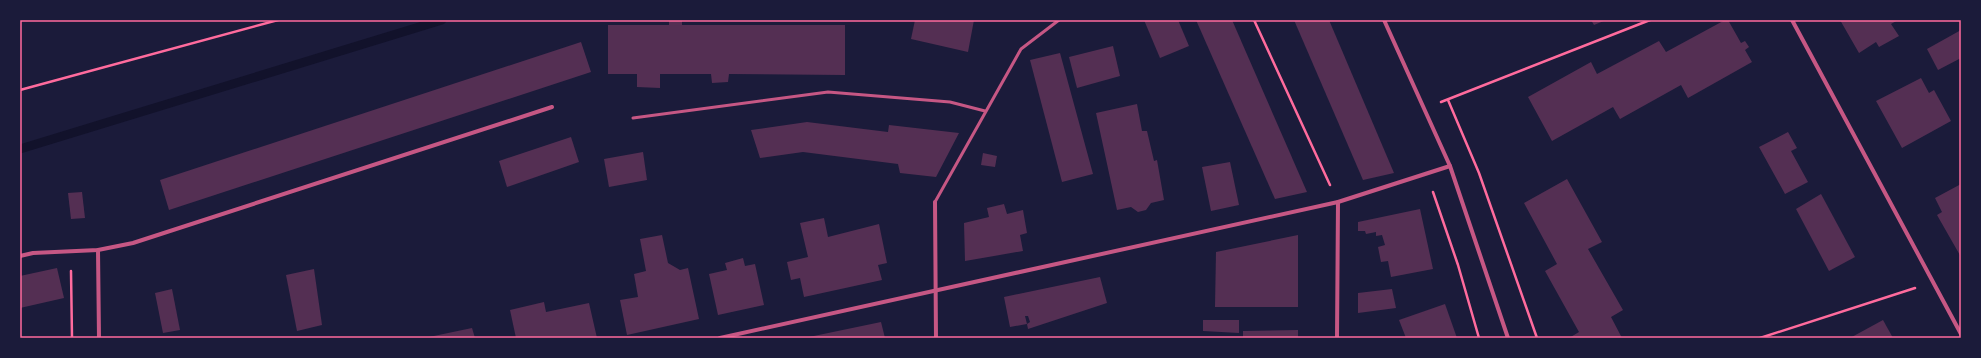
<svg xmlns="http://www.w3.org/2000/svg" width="1981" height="358" viewBox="0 0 1981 358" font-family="Barlow,sans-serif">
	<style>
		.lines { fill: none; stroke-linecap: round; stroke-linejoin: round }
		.stream { stroke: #12122b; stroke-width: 9 }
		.building { fill: #542f53 }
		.path { stroke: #ff6b9d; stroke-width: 2.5 }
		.service { stroke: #c65784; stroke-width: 3 }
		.minor { stroke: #c65784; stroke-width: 4 }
		.neatline { fill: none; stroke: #ff6b9d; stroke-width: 1.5 }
	</style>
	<rect width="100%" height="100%" fill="#1b1b3a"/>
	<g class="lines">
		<polyline class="stream" points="20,149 442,20"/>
	</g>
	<g class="building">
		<polygon points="669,20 682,20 682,25 845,25 845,75 729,74 728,82 712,83 711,74 660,74 660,88 637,87 637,74 608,74 608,25 669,25"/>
		<polygon points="915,20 974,20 968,52 911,39"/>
		<polygon points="1144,20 1178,20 1189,46 1160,58"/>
		<polygon points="1196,20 1232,20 1307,192 1275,199"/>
		<polygon points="1294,20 1329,20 1394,173 1363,180"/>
		<polygon points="1591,20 1606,20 1594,25"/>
		<polygon points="1725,20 1728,20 1741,43 1745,41 1749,47 1745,50 1752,62 1688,98 1681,85 1620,119 1613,107 1552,141 1528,97 1591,62 1597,74 1659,41 1666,52"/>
		<polygon points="1840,20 1898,20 1891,24 1899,36 1879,47 1876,42 1859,53"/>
		<polygon points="1961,30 1961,58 1938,70 1927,49"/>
		<polygon points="581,42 591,72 169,210 160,180"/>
		<polygon points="1113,46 1120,76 1077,88 1069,57"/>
		<polygon points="1060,53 1093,174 1062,182 1030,60"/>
		<polygon points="1921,78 1929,93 1934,90 1951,121 1902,148 1876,101"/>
		<polygon points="1137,104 1142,131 1147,131 1154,161 1157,160 1164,200 1151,203 1146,210 1138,212 1131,207 1117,210 1096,113"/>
		<polygon points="807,122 888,132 889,125 959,133 936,177 900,173 898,164 803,152 760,158 751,130"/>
		<polygon points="1788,132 1797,148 1791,151 1808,182 1785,194 1759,147"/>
		<polygon points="571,137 579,162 507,187 499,161"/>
		<polygon points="643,152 647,180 609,187 604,159"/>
		<polygon points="983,153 997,156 995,167 981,165"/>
		<polygon points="1230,162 1239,205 1211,211 1202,167"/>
		<polygon points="1567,179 1602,242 1588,249 1623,310 1611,317 1622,338 1569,338 1579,332 1545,271 1557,264 1524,203"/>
		<polygon points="1961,184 1961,257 1937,215 1942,212 1935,198"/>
		<polygon points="82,192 85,218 71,219 68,193"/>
		<polygon points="1821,194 1855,257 1829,271 1796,209"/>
		<polygon points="1004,204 1007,214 1023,210 1027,233 1020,235 1023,251 965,261 964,223 989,217 987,208"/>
		<polygon points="1420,209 1433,269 1391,277 1388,261 1381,262 1378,247 1385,245 1382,235 1376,236 1376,232 1366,234 1365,231 1358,231 1358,222"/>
		<polygon points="824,218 828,237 879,224 887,263 878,265 882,280 804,297 800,278 791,280 787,262 808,257 800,223"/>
		<polygon points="662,235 668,263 680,270 688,268 699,319 627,335 620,300 638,297 634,274 646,271 640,239"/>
		<polygon points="1298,235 1298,307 1215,307 1216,252"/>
		<polygon points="743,258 745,266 755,264 764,305 718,315 709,274 727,270 725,263"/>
		<polygon points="57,268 64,298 20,308 20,276"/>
		<polygon points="314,269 322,325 297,331 286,275"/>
		<polygon points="1100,277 1107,303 1028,329 1027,324 1030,322 1028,316 1025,316 1027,324 1010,327 1004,297"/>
		<polygon points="172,289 180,330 163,333 155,293"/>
		<polygon points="1392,289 1396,308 1358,313 1358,293"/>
		<polygon points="544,302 546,312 589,303 597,338 516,338 510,310"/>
		<polygon points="1445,304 1457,338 1406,338 1399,320"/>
		<polygon points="1203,320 1239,320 1239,333 1203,331"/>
		<polygon points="1883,320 1893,338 1850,338"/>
		<polygon points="881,322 885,338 809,338 809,337"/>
		<polygon points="472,328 475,338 429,338 429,337"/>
		<polygon points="1298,330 1298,338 1243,338 1243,331"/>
	</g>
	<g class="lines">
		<g class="path">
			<polyline points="1254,20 1330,185"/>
			<polyline points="20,90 278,20"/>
			<polyline points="1448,100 1479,173 1537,338"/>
			<polyline points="1441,102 1650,20"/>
			<polyline points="1433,192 1458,265 1479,338"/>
			<polyline points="71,271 72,338"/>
			<polyline points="1760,338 1915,288"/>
		</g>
		<g class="service">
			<polyline points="633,118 828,92 950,102 985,111"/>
			<polyline points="935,202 1021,49 1059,20"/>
		</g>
		<g class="minor">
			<polyline points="1384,20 1450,166 1508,338"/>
			<polyline points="1792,20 1961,334"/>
			<polyline points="935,202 936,338"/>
			<polyline points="98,250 99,338"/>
			<polyline points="20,256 33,253 98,250 133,243 552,107"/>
			<polyline points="720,338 1338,202 1450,166"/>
			<polyline points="1337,338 1338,202"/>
		</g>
	</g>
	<rect width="1981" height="358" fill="none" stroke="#1b1b3a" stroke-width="42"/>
	<rect x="21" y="21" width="1939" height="316" class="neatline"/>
</svg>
